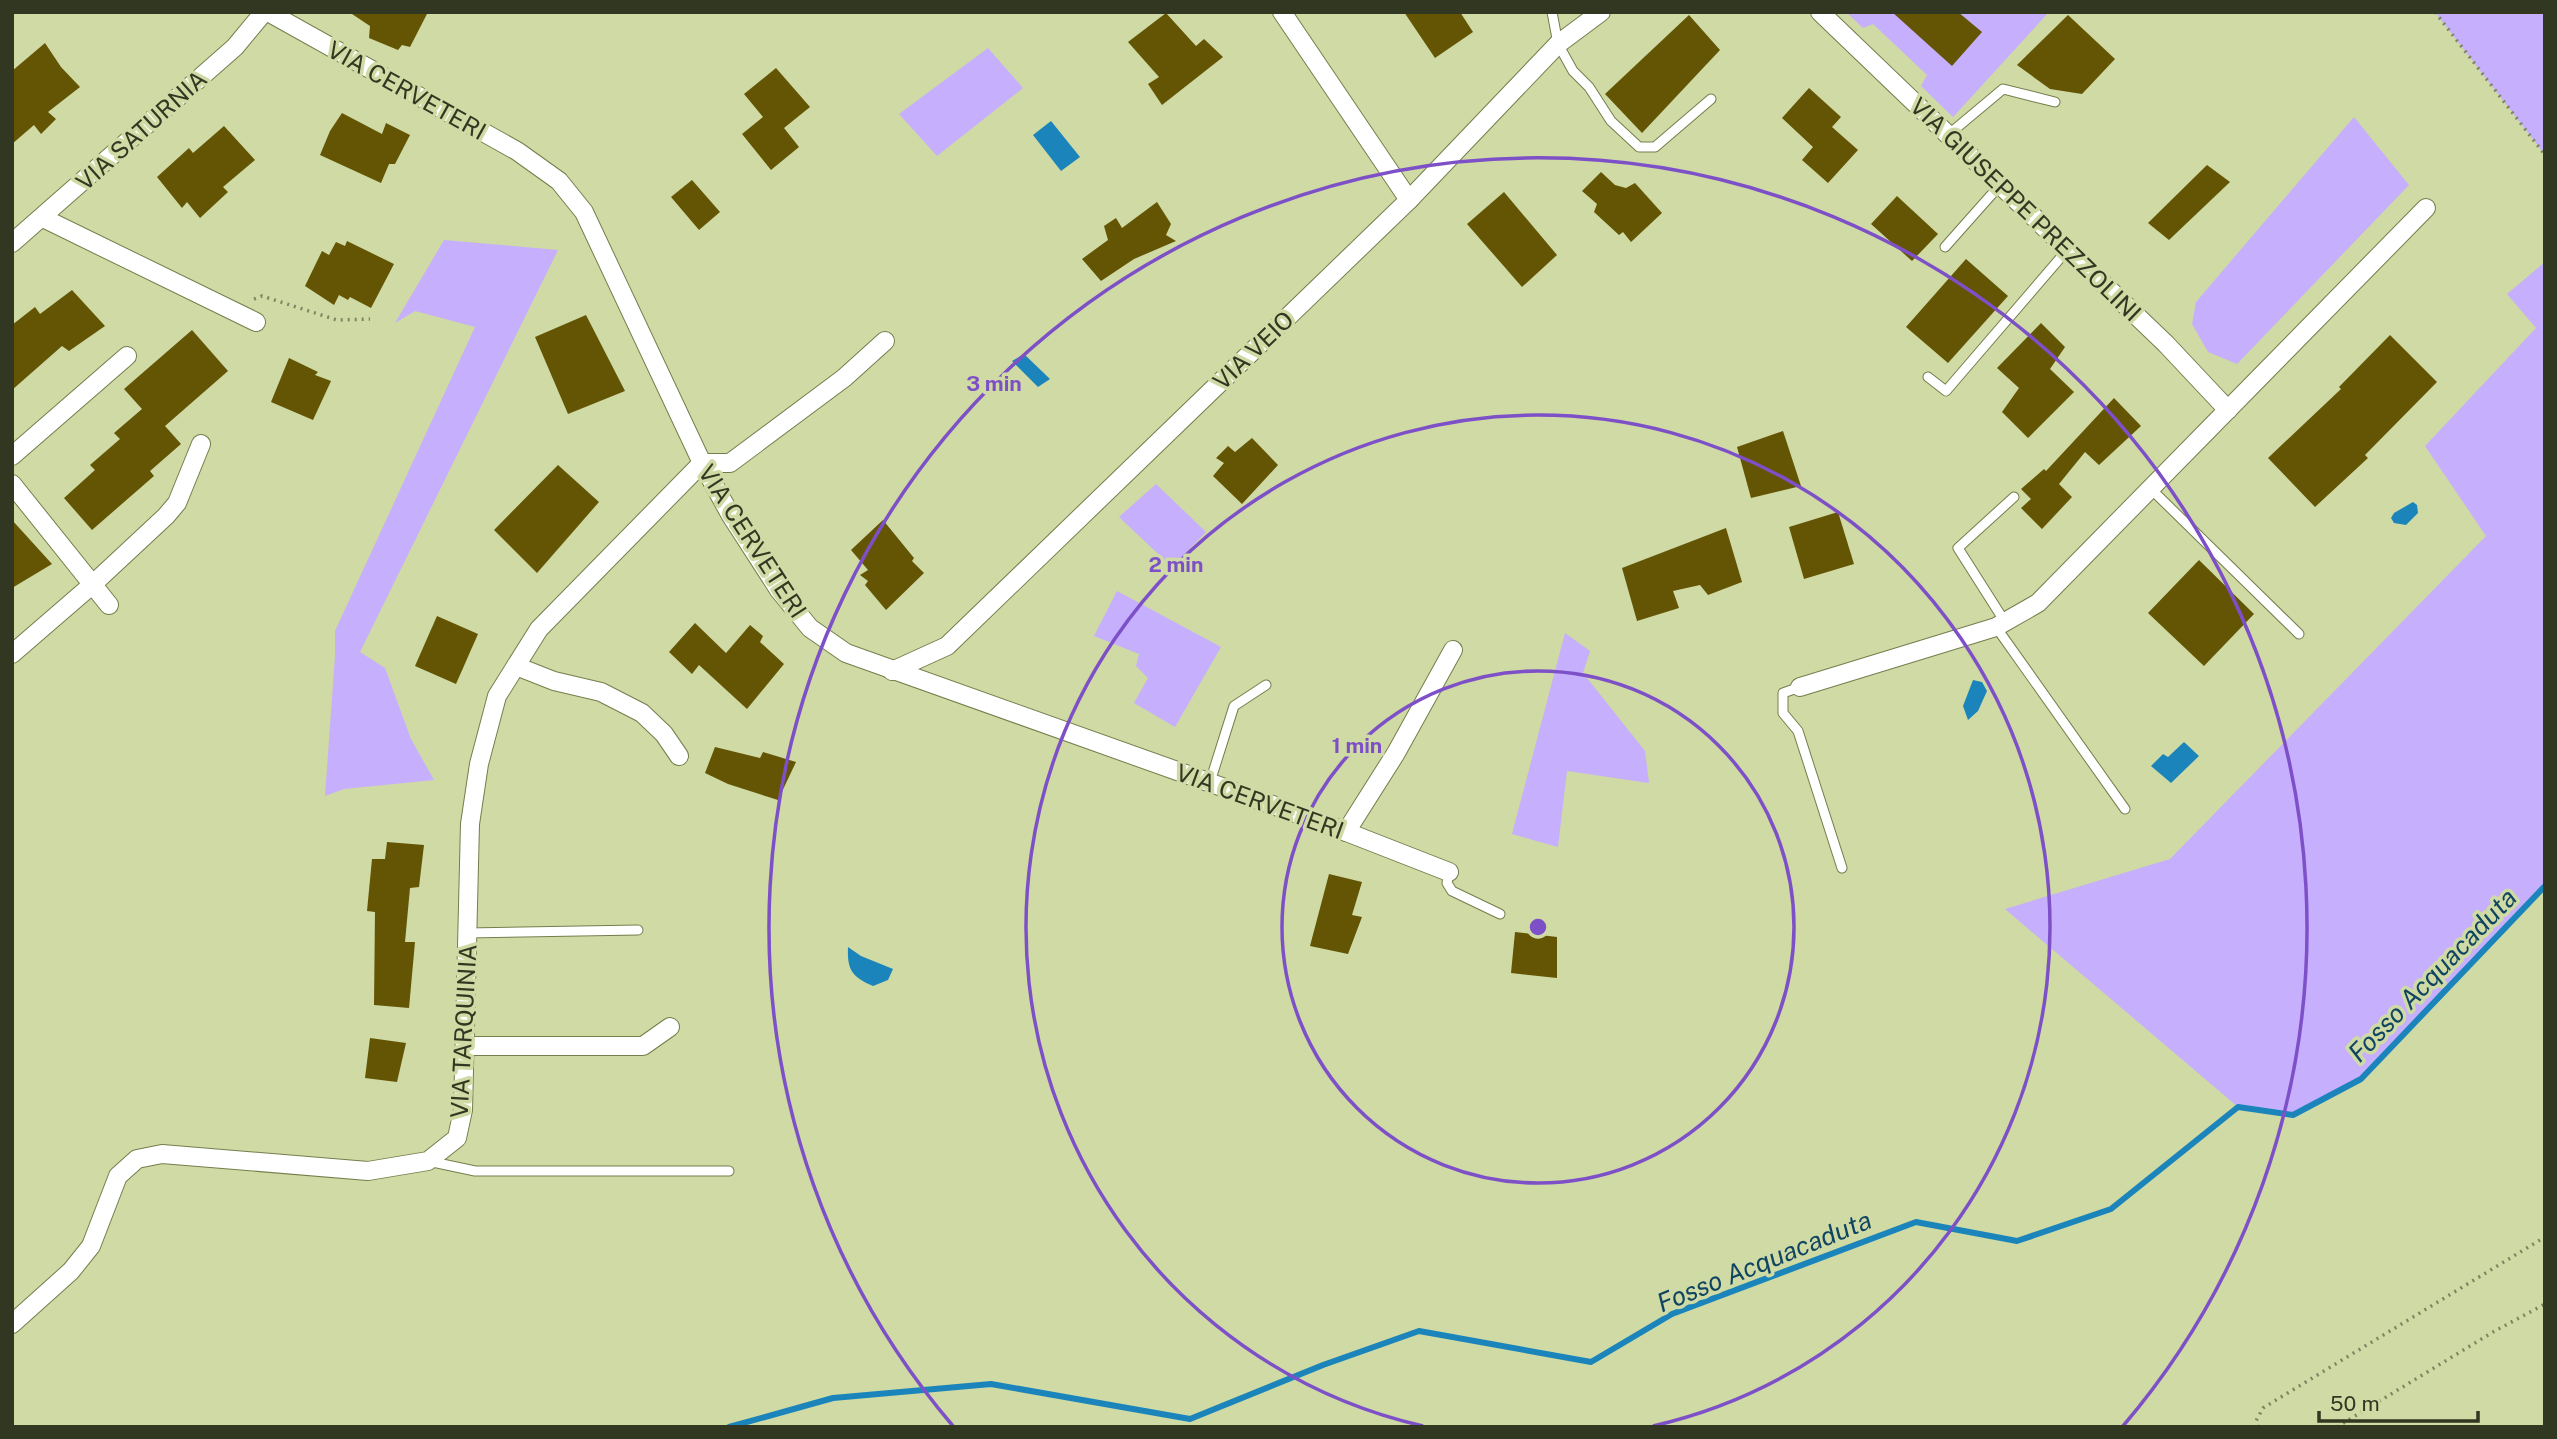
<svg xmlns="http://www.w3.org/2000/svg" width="2557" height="1439" viewBox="0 0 2557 1439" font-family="'Public Sans',sans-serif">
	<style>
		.green { fill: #c6affd }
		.water { fill: #1b85bb }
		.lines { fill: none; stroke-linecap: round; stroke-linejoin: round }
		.stream { stroke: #1b85bb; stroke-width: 6 }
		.building { fill: #635504 }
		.service-casing { stroke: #747e4c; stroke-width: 11 }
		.minor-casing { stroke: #747e4c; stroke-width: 20 }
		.path { stroke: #7e8661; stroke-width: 3.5; stroke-dasharray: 2 5; stroke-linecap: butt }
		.service { stroke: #fff; stroke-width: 9 }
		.minor { stroke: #fff; stroke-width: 18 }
		.ring { fill: none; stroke: #7e50c8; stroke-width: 3.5 }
		.labels { text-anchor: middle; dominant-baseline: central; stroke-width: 7; stroke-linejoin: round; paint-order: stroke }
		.street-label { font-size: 24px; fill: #323721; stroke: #cfdaa5 }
		.water-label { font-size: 26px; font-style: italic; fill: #0f4561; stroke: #cfdaa5 }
		.centre { fill: #7e50c8; stroke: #cfdaa5; stroke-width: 3.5 }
		.ring-label { font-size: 21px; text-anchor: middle; font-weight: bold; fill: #7e50c8; stroke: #cfdaa5; stroke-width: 7; stroke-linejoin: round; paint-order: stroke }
	</style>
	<rect width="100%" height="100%" fill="#cfdaa5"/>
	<g class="green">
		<polygon points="1846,12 2049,12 1953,117 1921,86 1927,75 1873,24 1863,28"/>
		<polygon points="2435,12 2545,12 2545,155 2438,16"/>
		<polygon points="988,48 1023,88 937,156 899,114"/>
		<polygon points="2354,117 2409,185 2237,364 2208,352 2192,324 2196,302"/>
		<polygon points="444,240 558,250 360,652 385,668 411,739 434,780 344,789 325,796 335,656 335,631 475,327 415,311 395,323"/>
		<polygon points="2545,262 2545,886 2361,1079 2293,1115 2238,1107 2005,909 2170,859 2486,536 2425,446 2536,328 2507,294"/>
		<polygon points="1156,484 1206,532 1172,567 1119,517"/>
		<polygon points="1117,591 1221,647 1175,727 1134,703 1148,678 1136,666 1139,654 1094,636"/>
		<polygon points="1565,633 1590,651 1583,673 1645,751 1649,783 1567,771 1558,847 1512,834"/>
	</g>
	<g class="water">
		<polygon points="1051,121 1080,157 1061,171 1033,135"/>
		<polygon points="1024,354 1050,379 1038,387 1012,361"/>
		<polygon points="2413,502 2417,505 2418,513 2406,525 2394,523 2391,518 2394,513"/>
		<polygon points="1973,680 1982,682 1987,691 1978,711 1968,720 1963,706"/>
		<polygon points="2184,742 2199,756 2171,783 2151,766 2163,754 2168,757"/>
		<path d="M848,947L861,956L893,969L888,980L873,986C852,977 847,970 848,947Z"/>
	</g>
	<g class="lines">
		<polyline class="stream" points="729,1427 833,1398 991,1384 1190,1419 1323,1365 1419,1331 1591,1362 1672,1314 1916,1222 2017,1241 2111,1209 2238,1107 2293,1115 2361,1079 2545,886"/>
	</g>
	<g class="building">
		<polygon points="349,12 428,12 410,47 402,45 398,50 369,38 370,26"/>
		<polygon points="1404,12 1460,12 1473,32 1435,58"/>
		<polygon points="1892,12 1958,12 1982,32 1952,66"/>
		<polygon points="1166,13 1196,46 1204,39 1223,57 1162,105 1148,84 1159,77 1128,42"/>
		<polygon points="1689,15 1720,50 1642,133 1605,94"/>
		<polygon points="2068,15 2115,59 2082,94 2050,89 2017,65"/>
		<polygon points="45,43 61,67 80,87 48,112 56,119 41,134 34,125 12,144 12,71"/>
		<polygon points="776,68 810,107 784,128 799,147 771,170 742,134 763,117 744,94"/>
		<polygon points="1809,88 1841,117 1832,127 1858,150 1828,183 1802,160 1813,147 1782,118"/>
		<polygon points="342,113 382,134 386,123 410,135 395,164 389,164 381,183 320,155 330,131"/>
		<polygon points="224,126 255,160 223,187 228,192 200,218 187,202 182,208 157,177 189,148 193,153"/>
		<polygon points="2207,165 2230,182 2169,240 2148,223"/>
		<polygon points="1601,172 1615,185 1626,188 1635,183 1662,213 1631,242 1623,232 1619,235 1594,212 1597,204 1582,191"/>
		<polygon points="692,180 720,212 699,230 671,197"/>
		<polygon points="1504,192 1557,255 1522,287 1467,224"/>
		<polygon points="1897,196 1938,234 1912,261 1871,224"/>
		<polygon points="1157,202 1171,224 1166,235 1176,241 1134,259 1101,281 1082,259 1108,240 1104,226 1116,218 1122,228"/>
		<polygon points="347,241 394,264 371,308 350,297 348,300 339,295 334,305 305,286 322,251 329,255 336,242 345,246"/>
		<polygon points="1966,259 2008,296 1948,363 1906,327"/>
		<polygon points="72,290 105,326 69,351 62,346 12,390 12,325 35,307 40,314"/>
		<polygon points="586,315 625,391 568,414 535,337"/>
		<polygon points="2041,323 2065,347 2050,369 2074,392 2028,438 2002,412 2019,388 1997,368"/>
		<polygon points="192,330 228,371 165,426 181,444 150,471 154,476 92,530 64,498 95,470 90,465 120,439 114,433 142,409 124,389"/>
		<polygon points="2390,335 2437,382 2365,455 2368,458 2315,507 2268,458 2341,389 2339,387"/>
		<polygon points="289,358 318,372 315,375 331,381 313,420 271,402"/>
		<polygon points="2114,398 2141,426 2099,465 2085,452 2059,484 2072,497 2042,529 2021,508 2031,499 2021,489 2044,469 2046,471"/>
		<polygon points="1783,431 1801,486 1751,498 1737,447"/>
		<polygon points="1252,438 1278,465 1242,504 1213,476 1224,463 1216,458 1228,446 1235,452"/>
		<polygon points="558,465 599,502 537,573 494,530"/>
		<polygon points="1838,512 1854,564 1804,579 1789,527"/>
		<polygon points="12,520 52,564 12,588"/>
		<polygon points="883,520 914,558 912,561 924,573 886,610 865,585 868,581 860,575 868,570 851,550"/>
		<polygon points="1726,528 1742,582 1708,595 1700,585 1673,591 1679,608 1637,621 1622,568"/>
		<polygon points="2199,560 2254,614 2204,666 2148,613"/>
		<polygon points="437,616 478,634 456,684 415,666"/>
		<polygon points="695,623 726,653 750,625 763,636 760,642 784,664 747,709 699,665 692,674 669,652"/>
		<polygon points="715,747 760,758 763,752 796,762 778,800 728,784 705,773"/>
		<polygon points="387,842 424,845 419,887 410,888 405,942 415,942 409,1008 374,1005 375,912 367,911 372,859 385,859"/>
		<polygon points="1329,874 1362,882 1352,915 1362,917 1348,954 1310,946"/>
		<polygon points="1515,932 1557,937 1557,978 1511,973"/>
		<polygon points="370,1038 406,1043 397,1082 365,1078"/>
	</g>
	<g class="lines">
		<g class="service-casing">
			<g id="service">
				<polyline points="1552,12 1558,44 1573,71 1589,87 1611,121 1639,147 1655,147 1711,99"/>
				<polyline points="1948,135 2003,89 2055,102"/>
				<polyline points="1945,247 2000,185"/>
				<polyline points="1928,377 1946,391 2068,249"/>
				<polyline points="2151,489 2299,634"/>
				<polyline points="2005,622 1958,548 2014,497"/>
				<polyline points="1996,627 2125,809"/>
				<polyline points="1800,687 1783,693 1783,713 1798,731 1842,868"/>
				<polyline points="1210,782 1234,706 1266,685"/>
				<polyline points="1449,872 1447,883 1452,891 1500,914"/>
				<polyline points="467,933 638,930"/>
				<polyline points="428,1161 475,1171 729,1171"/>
			</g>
		</g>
		<g class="minor-casing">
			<g id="minor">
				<polyline points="268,12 517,151 559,181 584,212 702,463 730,514 779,590 810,628 846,653 1326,824 1449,872"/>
				<polyline points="1282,12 1409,200"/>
				<polyline points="1820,12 2166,344 2228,410"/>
				<polyline points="43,218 256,322"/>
				<polyline points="12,243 235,47 264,12"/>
				<polyline points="12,456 127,356"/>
				<polyline points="12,484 109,605"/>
				<polyline points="12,654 93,584 166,516 177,503 201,444"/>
				<polyline points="516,666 554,681 601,692 642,713 664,734 679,756"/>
				<polyline points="892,671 947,646 1409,200 1558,44 1601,12"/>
				<polyline points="1800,687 1996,627 2038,603 2426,208"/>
				<polyline points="1346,832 1396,753 1453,650"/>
				<polyline points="465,1046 643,1046 670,1027"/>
				<polyline points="12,1324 71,1271 91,1246 118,1176 137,1159 162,1154 368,1171 428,1161 457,1138 463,1110 470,824 479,764 497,696 539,629 702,463 730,463 844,378 885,341"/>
			</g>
		</g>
		<g class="path">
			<polyline points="2435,12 2545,155"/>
			<polyline points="254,299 262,296 337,320 370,319"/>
			<polyline points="2258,1427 2256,1421 2263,1408 2545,1237"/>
			<polyline points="2337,1427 2493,1332 2545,1304"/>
		</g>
		<use href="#service" class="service"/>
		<use href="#minor" class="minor"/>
	</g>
	<g class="ring">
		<circle cx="1538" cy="927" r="256"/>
		<path d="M1423 1426A512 512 0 1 1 1653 1426"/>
		<path d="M953 1426A769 769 0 1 1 2123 1426"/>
	</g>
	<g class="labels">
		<g class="street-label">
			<text transform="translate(407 90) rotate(29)">VIA CERVETERI</text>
			<text transform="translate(141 130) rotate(-42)">VIA SATURNIA</text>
			<text transform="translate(2026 209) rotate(44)">VIA GIUSEPPE PREZZOLINI</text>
			<text transform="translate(1253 350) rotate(-44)">VIA VEIO</text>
			<text transform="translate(753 541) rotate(57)">VIA CERVETERI</text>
			<text transform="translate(1260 801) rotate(20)">VIA CERVETERI</text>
			<text transform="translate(463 1031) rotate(-87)">VIA TARQUINIA</text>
		</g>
		<g class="water-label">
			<text transform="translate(2432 975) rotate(-46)">Fosso Acquacaduta</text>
			<text transform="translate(1764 1261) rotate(-22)">Fosso Acquacaduta</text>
		</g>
	</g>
	<circle cx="1538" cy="927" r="10" class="centre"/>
	<g class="ring-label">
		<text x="994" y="391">3 min</text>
		<text x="1176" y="572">2 min</text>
		<text x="1357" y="753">1 min</text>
	</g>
	<rect width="2557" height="1439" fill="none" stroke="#323721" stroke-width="28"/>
	<path d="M2319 1411v10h159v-10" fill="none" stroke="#323721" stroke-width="3.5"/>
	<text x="2330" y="1411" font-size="21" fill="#323721" stroke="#cfdaa5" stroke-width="5" paint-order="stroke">50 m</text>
</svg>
